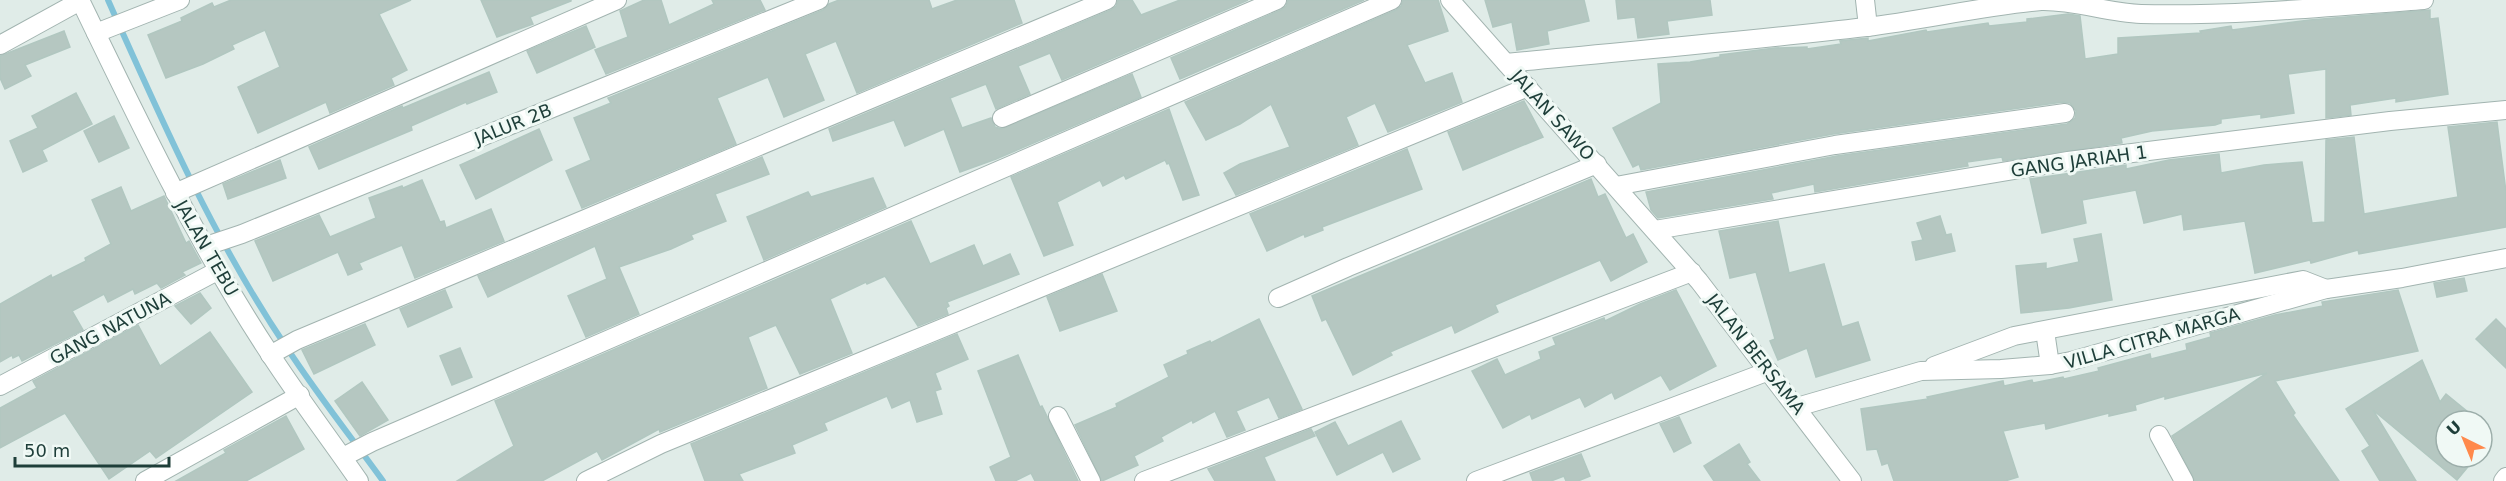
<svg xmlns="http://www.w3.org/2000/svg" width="2506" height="481" viewBox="0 0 2506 481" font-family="'DejaVu Sans',sans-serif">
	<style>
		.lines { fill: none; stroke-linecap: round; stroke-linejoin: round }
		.stream { stroke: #81c2d8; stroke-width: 6 }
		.building { fill: #b5c7c1; stroke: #b1c7c0; stroke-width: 1.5 }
		.minor-casing { stroke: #a2b4b0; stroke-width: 20 }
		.minor { stroke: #fff; stroke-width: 18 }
		.labels { text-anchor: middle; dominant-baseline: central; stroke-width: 6; stroke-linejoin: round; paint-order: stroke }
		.street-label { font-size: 18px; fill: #1e3e39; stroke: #f0f9f5 }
	</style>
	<rect width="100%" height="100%" fill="#e0ece8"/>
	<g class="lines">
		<path class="stream" d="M108,0C161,119 214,240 287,348C317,394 351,437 383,481"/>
	</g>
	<g class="building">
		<polygon points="231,0 411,0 379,14 407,70 391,78 394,85 330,113 326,102 258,133 238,87 280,67 265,30 232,45 234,49 203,64 166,78 148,35 182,21 181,18 212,3 214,7"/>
		<polygon points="481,0 571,0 571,1 530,17 533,24 497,37"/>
		<polygon points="644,0 661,0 669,25 714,4 712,0 760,0 765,10 606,74 595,50 628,37 620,11"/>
		<polygon points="839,0 929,0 932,9 957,0 1014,0 1022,23 857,93 836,41 805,54 824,100 784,117 768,77 717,98 736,144 582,208 566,171 591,160 574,118 611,103 608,98 823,10 829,4"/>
		<polygon points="1118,0 1132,0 1141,15 1180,0 1248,0 1062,80 1050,53 1018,66 1030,94 996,109 986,84 950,98 962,128 991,118 995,127 1001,129 1132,74 1141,97 996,159 960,172 944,129 905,146 894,120 833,141 829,129 1111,10 1116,6"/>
		<polygon points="1288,0 1364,0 1180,79 1171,58 1281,10 1286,6"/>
		<polygon points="1403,0 1438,0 1448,31 1407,45 1425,83 1452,73 1462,102 1388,132 1375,103 1346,117 1358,145 1236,195 1224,173 1240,164 1290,147 1271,104 1240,124 1206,140 1185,102 1396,10 1401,6"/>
		<polygon points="1485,0 1584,0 1589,21 1547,31 1549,44 1517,50 1512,22 1493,27"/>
		<polygon points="1616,0 1710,0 1712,15 1667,21 1669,34 1638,38 1635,17 1618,19"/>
		<polygon points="2430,10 2430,19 2438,18 2448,94 2396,102 2396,98 2350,105 2351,115 2326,118 2326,69 2288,74 2294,113 2261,118 2261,114 2221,119 2221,123 2215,125 2152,131 2121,138 2122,143 2003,161 2002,157 1967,162 1968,166 1815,192 1814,184 1771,193 1773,199 1658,218 1651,210 1646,192 1837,156 2067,124 2075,118 2076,111 2070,103 2063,102 1833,134 1641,170 1639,164 1633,167 1613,128 1661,103 1658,64 1690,62 1720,57 1720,55 1775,48 1807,47 1807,49 1841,44 1840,41 1868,38 1868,41 1926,30 1927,32 1988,23 1989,26 2027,22 2027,19 2068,14 2080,16 2085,59 2118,54 2118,38 2201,33 2200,31 2231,26 2232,30 2310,20"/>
		<polygon points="586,26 595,47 537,73 527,51"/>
		<polygon points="64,31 70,47 25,65 31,76 5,89 0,78 0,56"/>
		<polygon points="489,72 497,92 467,104 466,102 411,126 412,130 319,169 309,147 402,106 403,108"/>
		<polygon points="76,93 92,124 42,150 47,161 23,172 10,141 38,128 32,116"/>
		<polygon points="1524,101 1543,137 1463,170 1448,132"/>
		<polygon points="1169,109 1199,195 1183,200 1169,163 1167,164 1165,160 1126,179 1124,175 1103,186 1100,180 1057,202 1073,245 1044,256 1011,177"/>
		<polygon points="114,116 129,148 99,162 84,131"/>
		<polygon points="2497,122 2506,192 2506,227 2359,254 2358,250 2311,263 2310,260 2255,273 2245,221 2184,230 2182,214 2144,223 2136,190 2082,200 2086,223 2042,233 2030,179 2126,165 2126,169 2169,160 2219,154 2221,173 2264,165 2302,162 2312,223 2325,222 2326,140 2354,137 2364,214 2458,197 2448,127"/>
		<polygon points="539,129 552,160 476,199 460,165"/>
		<polygon points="1407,149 1422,189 1322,227 1323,230 1305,237 1304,234 1267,251 1250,214"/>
		<polygon points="762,157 769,174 715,194 726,221 691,235 693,239 671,249 619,267 639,314 586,337 568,296 607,279 595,246 488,297 478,276"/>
		<polygon points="280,160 286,178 228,199 223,184"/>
		<polygon points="873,178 886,207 764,260 747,217 808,192 811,197"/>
		<polygon points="1591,179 1598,197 1605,194 1626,238 1633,234 1647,262 1611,281 1600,260 1495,305 1498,312 1455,333 1452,325 1390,352 1392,355 1353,375 1326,319 1322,321 1312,296"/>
		<polygon points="422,180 440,222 444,221 446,228 491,209 504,241 415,278 402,245 359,263 362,269 348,275 338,252 273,281 255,241 319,215 330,237 376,218 369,198 402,186 403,188"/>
		<polygon points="121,187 131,211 164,196 186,243 189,241 201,263 182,272 185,275 161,288 157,283 135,294 133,289 108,302 104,294 72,311 83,330 22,361 19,355 13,358 12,355 0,362 0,304 51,275 52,278 86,261 85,258 111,244 92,200"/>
		<polygon points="1940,216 1946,235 1951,234 1955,251 1916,260 1912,242 1923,240 1917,223"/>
		<polygon points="911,221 930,264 974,245 983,266 1010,254 1019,274 947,302 949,306 946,308 948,314 918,326 885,276 867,284 866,282 830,299 852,353 800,374 776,325 748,337 767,388 660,432 659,429 602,460 597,451 542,481 457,481 514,446 495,401"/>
		<polygon points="1778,221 1789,273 1824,264 1842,327 1858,322 1870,360 1816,377 1807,348 1778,360 1770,341 1775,339 1756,272 1730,278 1719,231"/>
		<polygon points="2101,234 2112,300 2069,308 2021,313 2016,266 2046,263 2046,269 2079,262 2074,239"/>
		<polygon points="1102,274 1117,311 1060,331 1047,297"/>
		<polygon points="2464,278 2467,291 2437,297 2434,283"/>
		<polygon points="445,290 452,307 408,327 400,309"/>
		<polygon points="1676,290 1716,366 1670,390 1661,375 1615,399 1612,392 1585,407 1580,397 1532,419 1530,414 1503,428 1472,371 1497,359 1505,375 1541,359 1539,352 1556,345 1553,338 1604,318 1605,321 1640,304"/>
		<polygon points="2398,290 2418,351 2275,381 2295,413 2293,415 2339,481 2195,481 2172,436 2267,373 2165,399 2165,396 2135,405 2136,410 2109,416 2109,413 2046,429 2045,423 2003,431 2018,477 2005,481 1894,481 1888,463 1882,465 1877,449 1867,450 1861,409 1928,399 1927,397 2003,381 2004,386 2032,380 2033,383 2063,377 2064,379 2099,371 2098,368 2150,354 2151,359 2187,350 2186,344 2211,337 2210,333 2275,315 2323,306 2322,302"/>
		<polygon points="200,293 211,308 191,324 175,306"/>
		<polygon points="1259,319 1302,409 1279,418 1269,397 1236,411 1245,430 1227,437 1215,411 1193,423 1192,420 1161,437 1163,441 1134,456 1138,465 1102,481 1075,425 1117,407 1116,404 1169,377 1164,365 1188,354 1187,351 1210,341 1211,343"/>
		<polygon points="2496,319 2506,329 2506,368 2476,339"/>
		<polygon points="365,324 375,345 314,374 302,350"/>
		<polygon points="138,325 160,366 210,332 252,392 156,458 150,451 109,479 65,413 0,448 0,408 37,388 33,381"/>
		<polygon points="957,334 968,359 935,373 941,389 935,391 942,414 917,422 910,400 892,408 887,396 824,423 827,430 792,445 795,453 739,474 743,481 705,481 691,444"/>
		<polygon points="460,348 472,377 452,385 440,356"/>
		<polygon points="1018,355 1040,407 1042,406 1078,481 1035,481 1031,473 1015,481 996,481 990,467 1011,457 978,371"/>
		<polygon points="2422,360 2440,402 2446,394 2479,421 2446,421 2446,457 2476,457 2457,480 2373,410 2416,481 2380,481 2362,451 2370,446 2346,409"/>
		<polygon points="362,382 388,420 360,436 335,401"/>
		<polygon points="286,416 304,449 246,481 176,481 226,453 224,450"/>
		<polygon points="1679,417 1691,443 1674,452 1660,424"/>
		<polygon points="1401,421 1420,459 1393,472 1383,452 1337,475 1315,432 1335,422 1348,446"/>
		<polygon points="1311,429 1315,436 1264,457 1275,481 1215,481 1208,469"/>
		<polygon points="1739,444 1750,462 1747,464 1760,481 1714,481 1704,466"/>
		<polygon points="1581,454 1590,476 1578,481 1566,481 1564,476 1551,481 1533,481 1530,473"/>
	</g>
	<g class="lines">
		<g class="minor-casing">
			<g id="minor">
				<path d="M80,0C138,120 196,242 270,354C298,397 330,439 359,481"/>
				<polyline points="1450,0 1699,281 1852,481"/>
				<polyline points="1865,0 1868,27"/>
				<polyline points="96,33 180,0"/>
				<polyline points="0,45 80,1"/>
				<path d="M1506,63C1626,51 1747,41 1866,27C1925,20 1982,6 2041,1C2075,0 2107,13 2141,14C2236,16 2329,7 2424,0"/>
				<polyline points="1002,118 1277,0"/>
				<polyline points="1616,186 1835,145 2065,113"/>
				<polyline points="175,193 617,0"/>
				<polyline points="1655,230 2068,161 2390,121 2506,110"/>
				<polyline points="206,246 242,234 819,0"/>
				<polyline points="1278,298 1348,267 1597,164"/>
				<polyline points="2045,331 2050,365"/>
				<polyline points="270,355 297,340 1107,0"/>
				<polyline points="1934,366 2014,336 2303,280 2326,289"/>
				<polyline points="0,386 219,270"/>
				<polyline points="1797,407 1921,371 2001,369 2050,365 2071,361 2326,289 2402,278 2506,258"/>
				<polyline points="1058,416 1091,481"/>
				<polyline points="2159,435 2184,481"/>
				<polyline points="343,457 372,442 1392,0"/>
				<polyline points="145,481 300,395"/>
				<polyline points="586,481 661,444 1528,87"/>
				<polyline points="1144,481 1692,272"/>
				<polyline points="1476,481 1769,371"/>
				<polyline points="2503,481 2506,477"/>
			</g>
		</g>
		<use href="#minor" class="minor"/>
	</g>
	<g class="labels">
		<g class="street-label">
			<text transform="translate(1553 115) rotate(48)">JALAN SAWO</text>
			<text transform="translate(513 124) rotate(-22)">JALUR 2B</text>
			<text transform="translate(2079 161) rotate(-8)">GANG JARIAH 1</text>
			<text transform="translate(207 248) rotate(60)">JALAN TEBU</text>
			<text transform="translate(110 328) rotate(-28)">GANG NATUNA</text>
			<text transform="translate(2152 338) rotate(-16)">VILLA CITRA MARGA</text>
			<text transform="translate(1756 354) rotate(52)">JALAN BERSAMA</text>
		</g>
	</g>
	<g transform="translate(2464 439) rotate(317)"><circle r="28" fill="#f0f9f5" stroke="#9caeaa" stroke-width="1.5"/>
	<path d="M0-4.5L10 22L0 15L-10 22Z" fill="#ff894b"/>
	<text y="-9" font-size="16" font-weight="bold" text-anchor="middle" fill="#1e3e39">U</text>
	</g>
	<path d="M15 457v9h154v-9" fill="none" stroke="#1e3e39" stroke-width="3"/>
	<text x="24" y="457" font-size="18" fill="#1e3e39" stroke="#f0f9f5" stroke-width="4.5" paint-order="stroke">50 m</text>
</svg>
